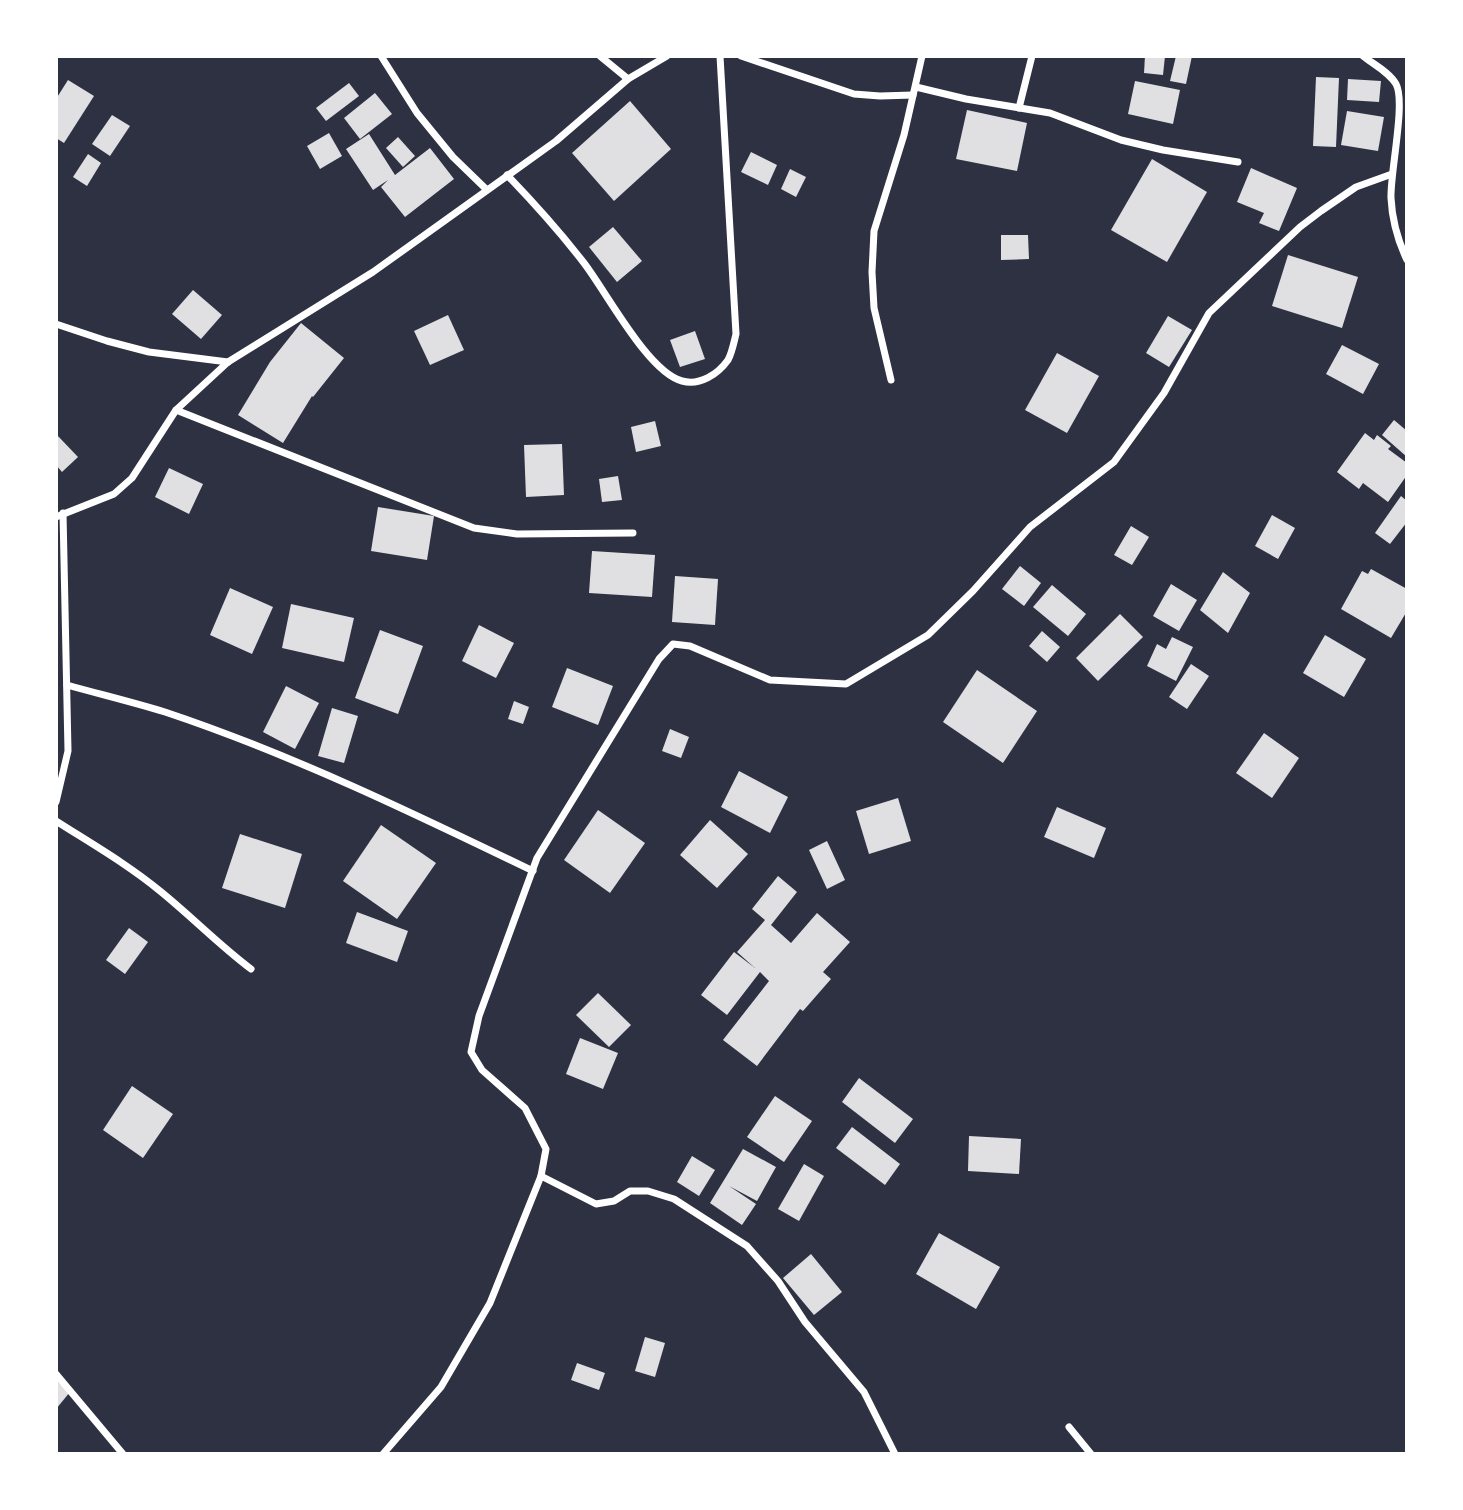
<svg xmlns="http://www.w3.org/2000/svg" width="1463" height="1510" viewBox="0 0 1463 1510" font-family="Barlow,sans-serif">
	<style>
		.building { fill: #e0e0e3 }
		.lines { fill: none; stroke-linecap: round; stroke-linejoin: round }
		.minor { stroke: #fff; stroke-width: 7 }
	</style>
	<rect width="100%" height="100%" fill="#2d3142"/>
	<g class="building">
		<polygon points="1145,56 1165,56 1163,75 1144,73"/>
		<polygon points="1176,56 1192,56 1186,84 1170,81"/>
		<polygon points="1316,77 1339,78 1336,147 1313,146"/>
		<polygon points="1348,79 1381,81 1379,102 1347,100"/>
		<polygon points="68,80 94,96 64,143 56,138 56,99"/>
		<polygon points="1135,81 1180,90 1173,124 1128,114"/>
		<polygon points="349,83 359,96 326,121 316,108"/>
		<polygon points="375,93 392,114 360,139 344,118"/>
		<polygon points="630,101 671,149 614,201 572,153"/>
		<polygon points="967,110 1027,123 1017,171 956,159"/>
		<polygon points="1347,111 1384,117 1378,151 1341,145"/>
		<polygon points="112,115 130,126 110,156 92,144"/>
		<polygon points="329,133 342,156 320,169 307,146"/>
		<polygon points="369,134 395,175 430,148 454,179 405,217 381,187 388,180 373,190 346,149"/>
		<polygon points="398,137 415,156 403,167 386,148"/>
		<polygon points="751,152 777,165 768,185 741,172"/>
		<polygon points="88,154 101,163 87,186 73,177"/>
		<polygon points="1152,159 1207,192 1167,262 1111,230"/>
		<polygon points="1251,168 1297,188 1279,231 1259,223 1264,213 1237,202"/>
		<polygon points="790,169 806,177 796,197 781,189"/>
		<polygon points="613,227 642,261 617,282 589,247"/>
		<polygon points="1001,235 1028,235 1029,259 1001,260"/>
		<polygon points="1288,255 1358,277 1342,328 1272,306"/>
		<polygon points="193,290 222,315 201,339 172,314"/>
		<polygon points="448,315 464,350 430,365 414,331"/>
		<polygon points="1168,316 1192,330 1169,367 1146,353"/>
		<polygon points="301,323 344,358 313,397 312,396 283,443 238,415 270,362"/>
		<polygon points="695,331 705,359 680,367 670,340"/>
		<polygon points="1342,345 1379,364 1363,394 1326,374"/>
		<polygon points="1057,353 1099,376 1067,433 1025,410"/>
		<polygon points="1394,420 1407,431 1407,457 1382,435"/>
		<polygon points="655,421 661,446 636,452 631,427"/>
		<polygon points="1365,433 1374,440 1377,435 1391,446 1388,449 1407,463 1407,475 1388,502 1363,483 1359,489 1337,472"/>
		<polygon points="56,434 78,457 62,472 56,465"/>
		<polygon points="562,444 564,495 526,497 524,445"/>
		<polygon points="169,468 203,484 189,514 155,497"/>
		<polygon points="618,476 622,500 602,502 599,479"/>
		<polygon points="1401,496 1407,501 1407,522 1390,544 1375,533"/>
		<polygon points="378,507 434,516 427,560 371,551"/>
		<polygon points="1272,515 1295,528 1278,559 1255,546"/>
		<polygon points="1131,526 1149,537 1132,565 1114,555"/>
		<polygon points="592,551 655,555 652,597 589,593"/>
		<polygon points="1020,566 1041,583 1024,606 1002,589"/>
		<polygon points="1371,569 1407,589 1407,611 1391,638 1341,609 1362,571 1368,574"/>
		<polygon points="1223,572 1250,593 1228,633 1200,610"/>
		<polygon points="675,576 718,579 715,625 672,622"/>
		<polygon points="1171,584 1197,600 1179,631 1153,616"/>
		<polygon points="1052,585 1086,614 1068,636 1033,607"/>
		<polygon points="230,588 273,607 252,654 210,635"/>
		<polygon points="291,604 354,618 344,662 282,648"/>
		<polygon points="1120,614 1143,637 1098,681 1076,658"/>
		<polygon points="479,625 514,643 496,678 462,661"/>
		<polygon points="380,630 423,646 398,714 355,698"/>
		<polygon points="1042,631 1060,647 1047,662 1029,646"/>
		<polygon points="1325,635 1366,659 1344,697 1303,673"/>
		<polygon points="1172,637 1193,647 1176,681 1147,666 1157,644 1166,649"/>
		<polygon points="1191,664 1209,676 1187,709 1169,697"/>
		<polygon points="567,668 613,686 598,725 552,707"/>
		<polygon points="977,670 1037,711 1003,763 943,722"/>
		<polygon points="286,686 319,703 295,749 263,732"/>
		<polygon points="514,701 529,707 523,724 508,719"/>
		<polygon points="332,708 358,716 344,763 318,756"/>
		<polygon points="670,729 689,737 681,758 662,751"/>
		<polygon points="1264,733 1299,758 1272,798 1236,773"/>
		<polygon points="739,771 788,797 770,833 721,807"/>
		<polygon points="898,798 911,841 869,854 856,811"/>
		<polygon points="1057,807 1106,828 1094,858 1044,837"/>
		<polygon points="598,810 645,843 610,893 564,860"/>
		<polygon points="710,820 748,854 717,888 680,855"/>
		<polygon points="381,825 436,863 397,919 343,881"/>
		<polygon points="240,834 302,854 285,908 222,888"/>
		<polygon points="827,841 845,880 827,889 809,850"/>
		<polygon points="778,876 797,892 771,925 791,943 817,913 850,942 823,972 831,979 803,1011 800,1009 757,1066 723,1040 769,981 760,972 727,1015 701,995 734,952 755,968 737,952 765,920 752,909"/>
		<polygon points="357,912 408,931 397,962 346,943"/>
		<polygon points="129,928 148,942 125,974 106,960"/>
		<polygon points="598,993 631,1025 609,1047 576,1015"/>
		<polygon points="580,1038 618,1053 603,1089 566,1074"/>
		<polygon points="859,1078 913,1119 895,1143 842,1102"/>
		<polygon points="132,1086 173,1114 143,1158 103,1130"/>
		<polygon points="775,1096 812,1121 784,1162 747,1137"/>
		<polygon points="852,1127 900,1164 885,1185 836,1148"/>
		<polygon points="969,1136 1021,1139 1019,1174 968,1171"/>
		<polygon points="743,1149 776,1167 757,1201 729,1186 756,1204 742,1225 710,1203"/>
		<polygon points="692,1156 715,1170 699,1196 677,1182"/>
		<polygon points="804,1164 824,1176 799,1221 778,1209"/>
		<polygon points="939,1233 1000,1267 976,1309 916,1274"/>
		<polygon points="811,1254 842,1292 814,1315 783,1278"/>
		<polygon points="645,1337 665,1343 655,1377 635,1371"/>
		<polygon points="577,1363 605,1373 599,1390 571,1380"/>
		<polygon points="56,1380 70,1392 56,1409"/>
	</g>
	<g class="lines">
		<g class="minor">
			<polyline points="381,56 417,113 453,157 486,189"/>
			<polyline points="600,56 628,79"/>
			<polyline points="741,56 854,94 880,96 913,95"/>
			<path d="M1363,56C1373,64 1389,72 1396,84C1406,102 1390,173 1391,198C1392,219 1398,241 1407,260"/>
			<polyline points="916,87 966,99 1050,113 1121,140 1163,150 1238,162"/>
			<polyline points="1019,108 1032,56"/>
			<path d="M507,175C534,203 560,232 584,263C607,293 648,372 682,381C700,386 718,374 728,360C732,353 734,342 736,334L720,56"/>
			<polyline points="56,324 107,341 149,352 228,362"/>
			<polyline points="891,380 874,308 872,272 874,231 904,135 922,56"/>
			<polyline points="176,410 474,528 517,534 633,533"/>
			<polyline points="56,517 114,494 132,478 176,410 228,362 373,272 556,141 628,79 667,56"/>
			<path d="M67,685C99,694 132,702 165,712C291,754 413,813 533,871"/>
			<polyline points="56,802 68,751 63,513"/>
			<path d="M56,821C92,844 127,864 160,891C191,916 219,945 251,969"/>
			<polyline points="541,1176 596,1204 614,1201 630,1191 648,1191 674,1199 747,1246 778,1281 805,1322 864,1392 895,1454"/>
			<polyline points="56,1374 123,1454"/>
			<polyline points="1069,1427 1091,1454"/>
			<polyline points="383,1454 441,1387 490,1303 541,1176 546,1149 525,1108 482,1070 471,1052 479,1016 537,858 659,659 673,644 690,646 770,680 846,684 928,635 973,591 1030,527 1114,462 1164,393 1209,313 1300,227 1321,211 1356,187 1392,174"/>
		</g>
	</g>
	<rect width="1463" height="1510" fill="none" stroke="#ffffff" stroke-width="116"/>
</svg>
